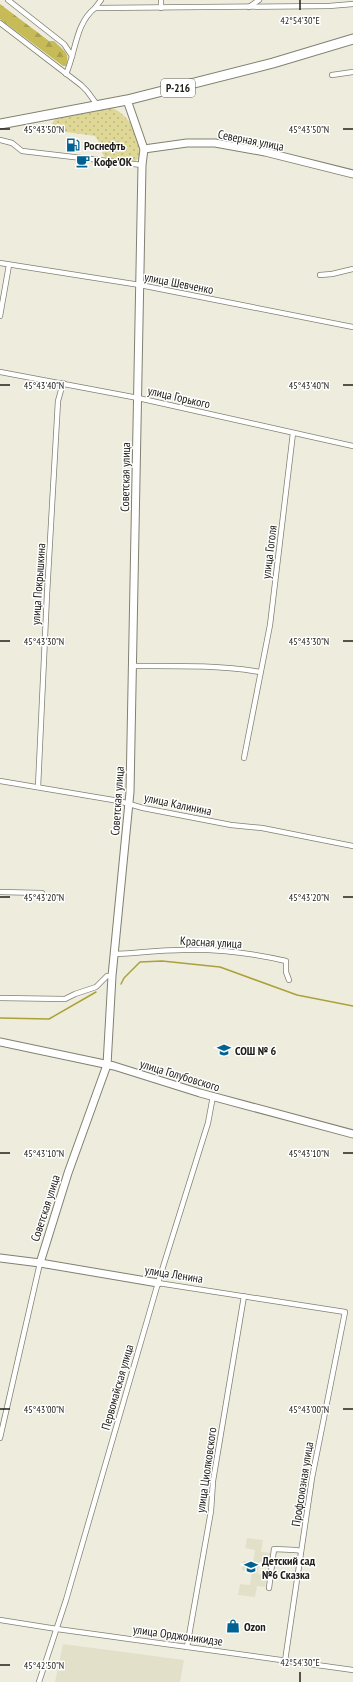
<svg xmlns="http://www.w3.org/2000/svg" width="353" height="1682" viewBox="0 0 353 1682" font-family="'PT Sans Narrow',sans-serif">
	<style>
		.built { fill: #e2e0c9 }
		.grass { fill: url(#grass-dots) }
		.forest { fill: url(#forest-firs) }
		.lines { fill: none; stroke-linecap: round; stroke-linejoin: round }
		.stream { stroke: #aba03a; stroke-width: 1.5 }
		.street-casing { stroke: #818072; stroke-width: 6 }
		.secondary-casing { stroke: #818072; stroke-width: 9 }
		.highway-casing { stroke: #818072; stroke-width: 11 }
		.street { stroke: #fff; stroke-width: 4.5 }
		.secondary { stroke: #fff; stroke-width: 7 }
		.highway { stroke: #fff; stroke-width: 9 }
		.ticks { fill: none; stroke: #21201b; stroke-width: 1.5 }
		.labels { text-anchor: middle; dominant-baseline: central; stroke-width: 3; stroke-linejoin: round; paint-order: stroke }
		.shield { fill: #fff; stroke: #64635f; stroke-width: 1 }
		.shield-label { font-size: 11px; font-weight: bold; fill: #21201b }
		.street-label { font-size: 12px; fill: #21201b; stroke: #fff }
		.poi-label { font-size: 12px; font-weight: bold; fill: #21201b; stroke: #fff; text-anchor: start }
		.ticks-label { font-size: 10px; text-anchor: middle; fill: #21201b; stroke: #fff; stroke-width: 3; stroke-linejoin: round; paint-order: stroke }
	</style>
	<defs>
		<pattern id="grass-dots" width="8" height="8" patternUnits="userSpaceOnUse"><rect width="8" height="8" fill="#ded795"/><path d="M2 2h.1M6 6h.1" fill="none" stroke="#beb880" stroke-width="1.8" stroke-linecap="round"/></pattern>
		<pattern id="forest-firs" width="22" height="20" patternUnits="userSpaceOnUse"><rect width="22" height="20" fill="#c6bb57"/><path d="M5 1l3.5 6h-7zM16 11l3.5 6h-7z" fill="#aaa04b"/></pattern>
	</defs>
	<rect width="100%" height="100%" fill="#eeeddd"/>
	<g class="built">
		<polygon points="222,1043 230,1046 227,1058 218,1055"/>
		<polygon points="247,1538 263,1540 261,1552 271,1553 270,1563 259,1562 258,1574 267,1576 265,1587 257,1586 255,1597 238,1595 240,1584 250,1585 252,1572 242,1570 243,1561 253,1562 255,1550 245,1548"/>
		<polygon points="63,1644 184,1660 180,1682 55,1682"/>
	</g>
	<path class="grass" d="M109,107C128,112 143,138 139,158L135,161L106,159C100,152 101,143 95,136L59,131L52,123L56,118Z"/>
	<path class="forest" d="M0,4L49,41H54C63,50 71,53 66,66H63L0,19Z"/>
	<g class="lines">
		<g class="stream">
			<polyline points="121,984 124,978 140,962 162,961 220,967 297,995 353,1006"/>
			<polyline points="0,1018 49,1019 96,992"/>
		</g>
		<g class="street-casing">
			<g id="street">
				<polyline points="8,0 64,44 72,56"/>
				<polyline points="161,0 161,8"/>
				<polyline points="249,7 259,0"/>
				<polyline points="95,8 101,0"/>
				<polyline points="0,23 81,85 87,91 98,106"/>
				<path d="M66,74C76,52 75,24 95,8L329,6L353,4"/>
				<polyline points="332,75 353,72"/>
				<polyline points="0,140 12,143 22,151 142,165"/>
				<polyline points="0,263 140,285 353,327"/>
				<polyline points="320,275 332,274 353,269"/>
				<polyline points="0,316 9,265"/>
				<polyline points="0,372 138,398 353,446"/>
				<path d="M132,666C175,666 218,665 260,672"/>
				<polyline points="244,758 270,625 293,433"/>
				<polyline points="0,781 119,801 143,808 231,825 262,828 353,846"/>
				<polyline points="38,787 47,594 58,401 63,383"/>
				<polyline points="0,892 42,893"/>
				<path d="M115,954C137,953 160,950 182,950C217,949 252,953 286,961V972L289,980"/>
				<polyline points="0,998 65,999 75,994 96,987 107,976 112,976"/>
				<polyline points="158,1283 345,1312 312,1478 285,1661"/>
				<polyline points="0,1438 40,1263"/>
				<path d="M269,1588L274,1549C283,1550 292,1549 301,1551"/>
				<polyline points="0,1620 57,1629 353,1670"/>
				<polyline points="187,1647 211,1511 213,1481 244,1296"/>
				<polyline points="39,1682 66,1600 158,1283 208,1123 213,1096"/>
			</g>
		</g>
		<g class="secondary-casing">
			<g id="secondary">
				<polyline points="144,149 187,143 215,143 265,152 353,174"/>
				<polyline points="0,1042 114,1066 200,1093 353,1134"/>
				<polyline points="0,1258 40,1263 158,1283"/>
				<polyline points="40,1263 68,1173 107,1065 112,976 130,792 142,165 144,149 127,100"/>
			</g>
		</g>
		<g class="highway-casing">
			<polyline id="highway" points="0,124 127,100 273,63 353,39"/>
		</g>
		<use href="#street" class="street"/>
		<use href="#secondary" class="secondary"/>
		<use href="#highway" class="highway"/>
	</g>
	<path class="ticks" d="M300,0V10M0,129H10M343,129H353M0,385H10M343,385H353M0,641H10M343,641H353M0,897H10M343,897H353M0,1153H10M343,1153H353M0,1409H10M343,1409H353M0,1665H10M300,1672V1682"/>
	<defs>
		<g id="fuel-bare" transform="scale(1.08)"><path d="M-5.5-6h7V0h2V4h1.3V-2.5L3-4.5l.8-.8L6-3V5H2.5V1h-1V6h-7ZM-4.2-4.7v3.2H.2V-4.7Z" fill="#006292" stroke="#fff" stroke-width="2.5" paint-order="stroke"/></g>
		<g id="cafe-bare" transform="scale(1.08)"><path d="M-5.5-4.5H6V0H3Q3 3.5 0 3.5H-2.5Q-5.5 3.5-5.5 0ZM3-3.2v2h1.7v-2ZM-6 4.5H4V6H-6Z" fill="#006292" stroke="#fff" stroke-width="2.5" paint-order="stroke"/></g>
		<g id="school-bare" transform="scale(1.08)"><path d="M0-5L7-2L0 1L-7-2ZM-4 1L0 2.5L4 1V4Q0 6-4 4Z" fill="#006292" stroke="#fff" stroke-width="2.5" paint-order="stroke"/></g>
		<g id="shop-bare" transform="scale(1.08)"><path d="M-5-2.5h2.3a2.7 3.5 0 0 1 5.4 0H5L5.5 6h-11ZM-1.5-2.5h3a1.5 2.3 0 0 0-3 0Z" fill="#006292" stroke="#fff" stroke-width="2.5" paint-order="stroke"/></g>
	</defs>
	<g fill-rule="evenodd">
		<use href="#fuel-bare" x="73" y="145"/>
		<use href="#cafe-bare" x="83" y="161"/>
		<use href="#school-bare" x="224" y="1050"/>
		<use href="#school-bare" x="251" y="1567"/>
		<use href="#shop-bare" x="233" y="1626"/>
	</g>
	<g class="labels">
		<rect class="shield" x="161" y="79" width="34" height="18" rx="3"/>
		<g class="shield-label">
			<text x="178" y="88">Р-216</text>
		</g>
		<g class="street-label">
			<text transform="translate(251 140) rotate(11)">Северная улица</text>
			<text transform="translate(179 283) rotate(11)">улица Шевченко</text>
			<text transform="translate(179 397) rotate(13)">улица Горького</text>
			<text transform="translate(125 477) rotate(-89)">Советская улица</text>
			<text transform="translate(269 552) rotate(-83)">улица Гоголя</text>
			<text transform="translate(38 584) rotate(-86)">улица Покрышкина</text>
			<text transform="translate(117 801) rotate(-86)">Советская улица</text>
			<text transform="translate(178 804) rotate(12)">улица Калинина</text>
			<text transform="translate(211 942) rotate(3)">Красная улица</text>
			<text transform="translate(180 1075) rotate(17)">улица Голубовского</text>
			<text transform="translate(45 1208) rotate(-72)">Советская улица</text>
			<text transform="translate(174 1274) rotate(9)">улица Ленина</text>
			<text transform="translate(117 1387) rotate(-74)">Первомайская улица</text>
			<text transform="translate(206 1470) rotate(-82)">улица Циолковского</text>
			<text transform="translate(302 1484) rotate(-81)">Профсоюзная улица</text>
			<text transform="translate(178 1635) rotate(8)">улица Орджоникидзе</text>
		</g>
		<g class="poi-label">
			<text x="84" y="145">Роснефть</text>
			<text x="94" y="161">Кофе'ОК</text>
			<text x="235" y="1050">СОШ № 6</text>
			<text x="262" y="1560">Детский сад<tspan x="262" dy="14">№6 Сказка</tspan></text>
			<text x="244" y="1626">Ozon</text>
		</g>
	</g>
	<g class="ticks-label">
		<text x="300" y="24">42°54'30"E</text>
		<text x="44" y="133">45°43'50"N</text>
		<text x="309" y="133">45°43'50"N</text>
		<text x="44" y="389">45°43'40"N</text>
		<text x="309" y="389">45°43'40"N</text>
		<text x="44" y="645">45°43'30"N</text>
		<text x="309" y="645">45°43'30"N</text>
		<text x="44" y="901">45°43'20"N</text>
		<text x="309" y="901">45°43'20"N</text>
		<text x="44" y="1157">45°43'10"N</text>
		<text x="309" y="1157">45°43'10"N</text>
		<text x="44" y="1413">45°43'00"N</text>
		<text x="309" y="1413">45°43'00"N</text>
		<text x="300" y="1666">42°54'30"E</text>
		<text x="44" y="1669">45°42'50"N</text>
	</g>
</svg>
